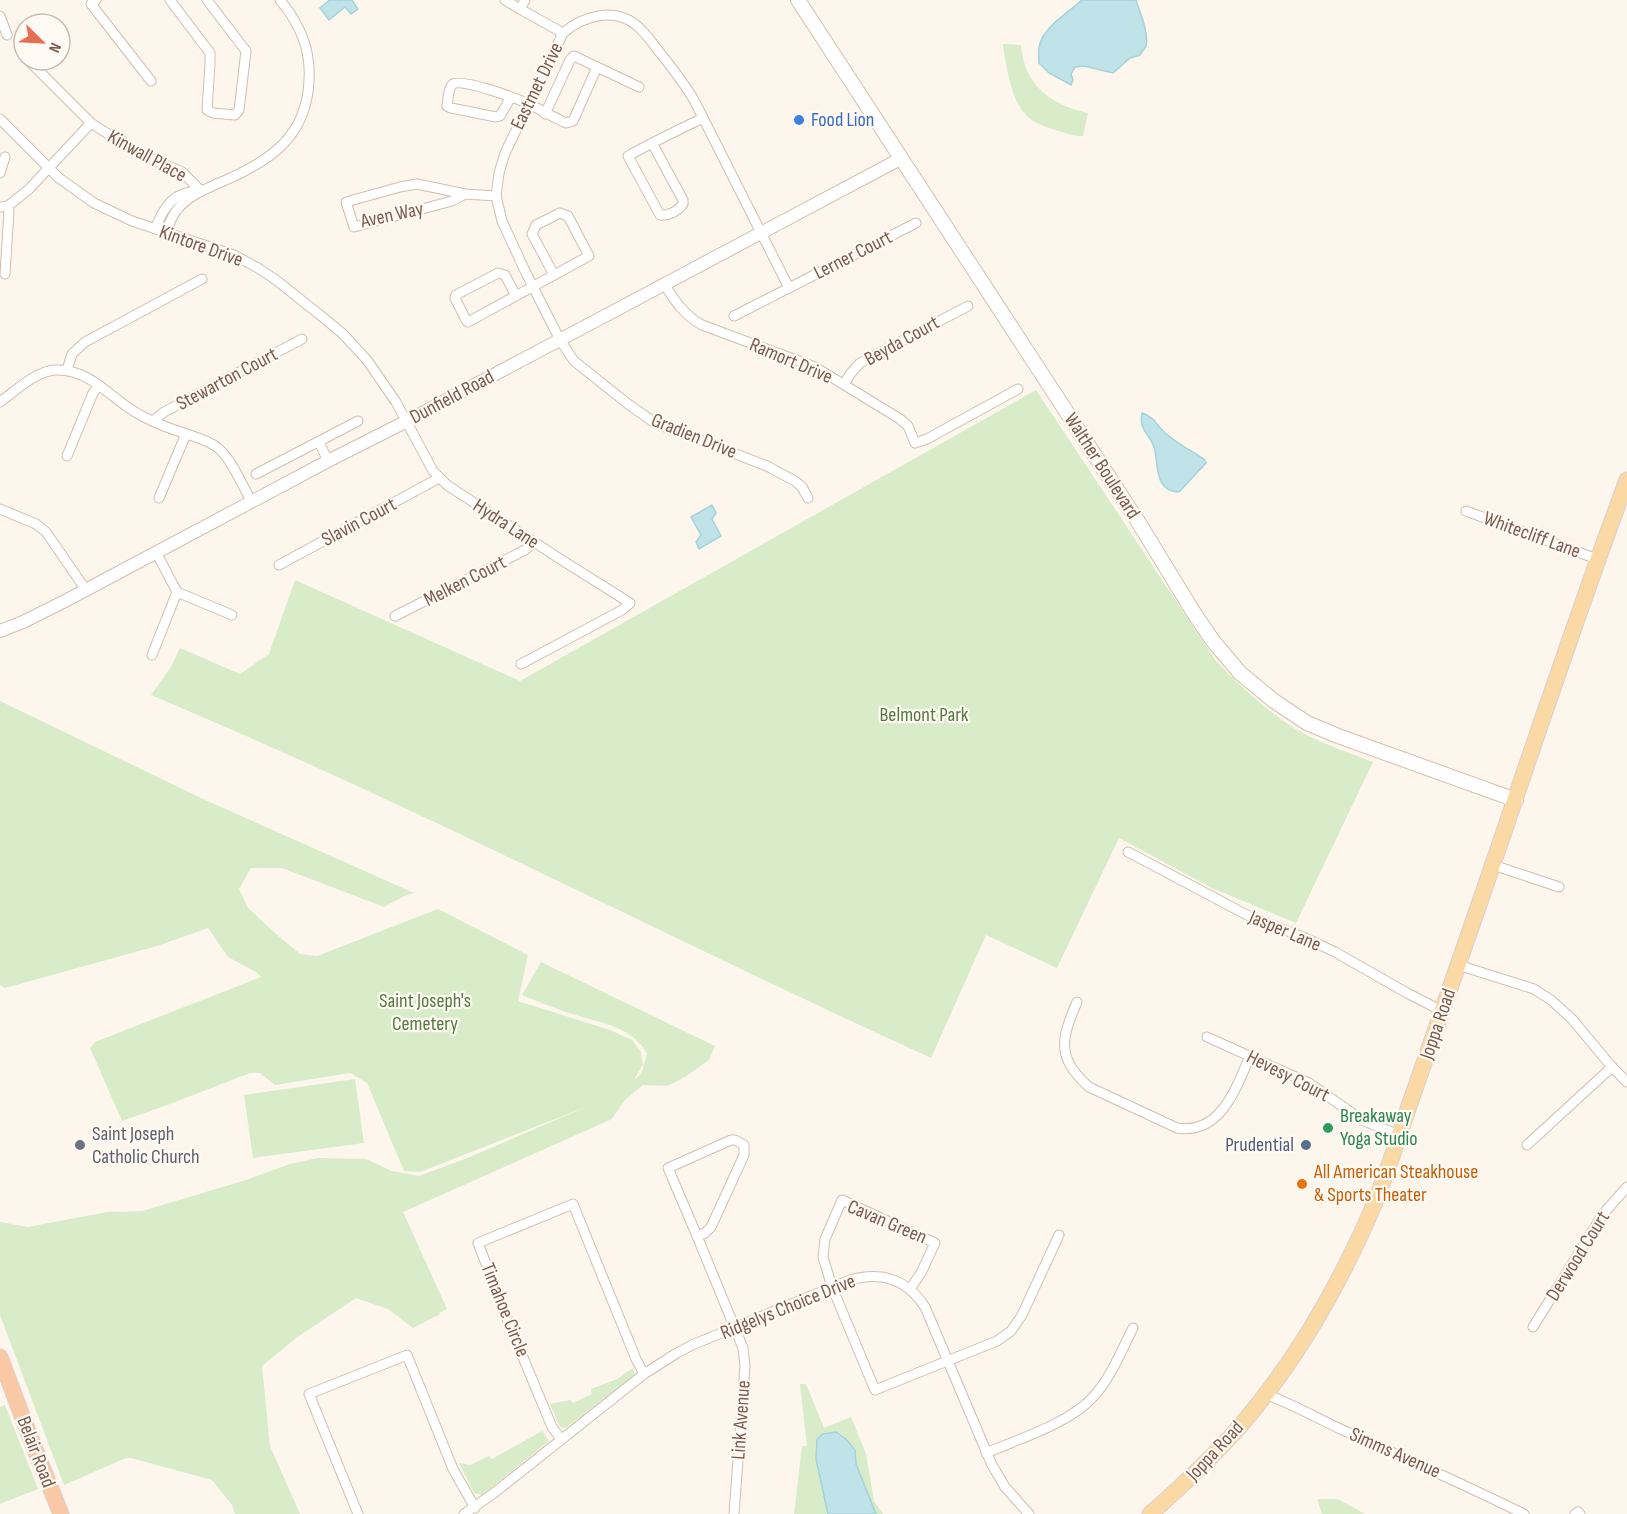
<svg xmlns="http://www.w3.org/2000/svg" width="1627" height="1514" viewBox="0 0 1627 1514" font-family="'Sofia Sans Condensed',sans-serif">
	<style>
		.green { fill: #d8ecc9 }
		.water { fill: #bfe3e8; stroke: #a5d3da; stroke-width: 1.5 }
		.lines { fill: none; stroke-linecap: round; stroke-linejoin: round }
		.minor-casing { stroke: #d1beb0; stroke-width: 11 }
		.tertiary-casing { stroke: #d1beb0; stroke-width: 14 }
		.secondary-casing { stroke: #d6c0b0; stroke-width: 16 }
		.primary-casing { stroke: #dad1cd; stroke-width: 17 }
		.trunk-casing { stroke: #dad1cd; stroke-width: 17 }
		.minor { stroke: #fff; stroke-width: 9 }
		.tertiary { stroke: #fff; stroke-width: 12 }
		.secondary { stroke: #fff; stroke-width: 14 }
		.primary { stroke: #fbd9a5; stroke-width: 15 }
		.trunk { stroke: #f9c8a4; stroke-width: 15 }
		.shop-dot { fill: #3f7fe0; stroke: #fffaf3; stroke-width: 2 }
		.leisure-dot { fill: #2e9e5b; stroke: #fffaf3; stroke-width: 2 }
		.worship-dot { fill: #6b7280; stroke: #fffaf3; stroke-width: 2 }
		.service-dot { fill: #5c6f8a; stroke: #fffaf3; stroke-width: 2 }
		.food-dot { fill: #e8710a; stroke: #fffaf3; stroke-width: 2 }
		.labels { text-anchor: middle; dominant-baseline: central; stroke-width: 4.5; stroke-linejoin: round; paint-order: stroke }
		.street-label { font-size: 20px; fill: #7a5c4d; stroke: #fffaf3 }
		.shop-label { font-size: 20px; fill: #366cbe; stroke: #fffaf3; text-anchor: start }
		.park-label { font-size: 20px; fill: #537a41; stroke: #fffaf3 }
		.leisure-label { font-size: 20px; fill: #27864d; stroke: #fffaf3; text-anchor: start }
		.worship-label { font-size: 20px; fill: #5b616d; stroke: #fffaf3; text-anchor: start }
		.service-label { font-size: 20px; fill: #4e5e75; stroke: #fffaf3; text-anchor: end }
		.food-label { font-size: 20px; fill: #c56008; stroke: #fffaf3; text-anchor: start }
	</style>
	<rect width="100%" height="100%" fill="#fdf6ec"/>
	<g class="green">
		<path d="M1003,44L1021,45C1024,85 1051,105 1088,113L1083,136C1074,137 1064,132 1055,130C1046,127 1033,123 1026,115C1012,103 1005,62 1003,44Z"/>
		<path d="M1036,390L1216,661C1242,687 1270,715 1303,733C1325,745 1350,753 1373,762L1296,923L1212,888L1119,838L1057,968L986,935L931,1058C670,939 416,806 151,695L171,667L180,648L240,674L269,654L295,580L520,681Z"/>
		<path d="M0,701L203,799L414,893L404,896L384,907L282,868H251L239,889L248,908L276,934L300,954L317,956L438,909L528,955L518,1001L610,1030L632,1040L641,1052L643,1064L634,1080L641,1074L647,1054C633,1025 594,1022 566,1012C551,1007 537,1001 522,995L541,962L715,1046L709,1060L685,1077L667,1086L643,1085L625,1100L612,1119L403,1212L447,1309L439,1313L440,1314L413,1328L388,1309L356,1298L296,1338L262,1366L270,1446L300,1514H235L232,1505L212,1480L131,1458H126L64,1485L0,1315V1222L28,1227L107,1212L142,1211L246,1180L290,1164L318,1158L366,1159L392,1171L419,1176L470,1157L586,1107L420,1172L404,1171L367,1083L350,1073L275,1085L260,1073H250L170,1104L122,1121L90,1048L95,1042L261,977L256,972L228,957L208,928L157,946L5,988L0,985Z"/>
		<polygon points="355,1079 364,1143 253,1158 244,1095"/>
		<polygon points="633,1368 635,1375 567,1427 564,1428 560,1427 550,1404 570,1400 573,1403 592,1394 591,1389 617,1379"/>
		<polygon points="800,1384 806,1384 824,1428 851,1417 866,1454 874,1501 883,1514 794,1514 802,1446 807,1446"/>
		<polygon points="5,1405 38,1489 0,1504 0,1407"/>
		<polygon points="542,1431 549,1441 482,1495 474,1493 459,1463 470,1465 489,1456 492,1459"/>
		<polygon points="1317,1499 1338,1499 1365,1514 1322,1514"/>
	</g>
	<g class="water">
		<polygon points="330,0 352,0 358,9 351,14 345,7 329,20 320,8"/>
		<path d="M1082,0H1136C1140,13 1149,32 1146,46C1145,48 1141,53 1140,55L1130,58L1113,73L1084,66L1075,67L1071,74L1073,80L1071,85L1049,73L1039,63C1039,58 1038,52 1039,47C1043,27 1068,13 1082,0Z"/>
		<path d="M1142,413C1155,417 1155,424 1164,432C1176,443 1192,451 1205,460L1206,463L1179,492C1153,491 1159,463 1154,447C1149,432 1139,432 1142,413Z"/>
		<polygon points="712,505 716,513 712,519 721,536 699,549 696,542 701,535 691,517"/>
		<polygon points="836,1432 846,1439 855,1450 856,1464 876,1514 828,1514 816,1459 817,1439 823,1434"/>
	</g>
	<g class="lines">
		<g class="minor-casing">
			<g id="minor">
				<polyline points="96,0 91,4 151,81"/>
				<polyline points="170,0 210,53 210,63 207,110 213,113 235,115 239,110 246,51 207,0"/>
				<polyline points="505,0 520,9 525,0"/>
				<polyline points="520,9 563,33"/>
				<polyline points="0,16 7,35"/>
				<polyline points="28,60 91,123 136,152 182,172 201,191"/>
				<path d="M511,97L500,116L496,117L451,108L447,106C448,100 448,88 453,84C462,78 518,99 529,104C541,110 553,117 566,123L573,121L597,67"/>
				<polyline points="545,114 570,60 574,56 639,87"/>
				<polyline points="0,119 59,178 94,203 132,221 234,255 258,268 276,280 325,319 343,334 367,360 396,402 433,471 447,485 557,557 630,603 622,610 521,664"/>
				<path d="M652,143L683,200V204C678,211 669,216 660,215L628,156C653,142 678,130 703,118"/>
				<polyline points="0,173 5,157"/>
				<polyline points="465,194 417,184 400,187 346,202 354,227 452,201 465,194 496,196"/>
				<polyline points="0,207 8,206 29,189 91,123"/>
				<path d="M155,229C164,206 175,190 201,191"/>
				<path d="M166,232C169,225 171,218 176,211C188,195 208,188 226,180C272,160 307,135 309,80C311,49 300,24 280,0"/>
				<polyline points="5,274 9,211 8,206"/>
				<path d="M664,284C675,301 684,315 702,325L815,367L900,419L908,426L915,443L927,439L1018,389"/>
				<path d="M789,288L694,100C684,83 673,69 661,54C653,44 646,33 636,25C614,7 583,16 563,33L505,153L499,173L496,196L502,221L525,271L560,340L574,361L628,404L655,423L767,466L795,481L802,487L808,498"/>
				<polyline points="516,296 505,275 498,273 456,295 455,298 466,320 468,322 589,256 568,216 560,213 536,225 532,234 554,275"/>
				<polyline points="734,316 916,223"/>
				<polyline points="67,370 72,354 85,342 202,279"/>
				<polyline points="844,384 851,373 860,363 968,306"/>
				<path d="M0,402C15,391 36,371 55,370C93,368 114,404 146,418C158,424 171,429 184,433C195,437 209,440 218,448C233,461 241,484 252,502"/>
				<polyline points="153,421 164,412 302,339"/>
				<polyline points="319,442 328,461"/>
				<polyline points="67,456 93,393 99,385"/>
				<polyline points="256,474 358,421"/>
				<polyline points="159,498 186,434"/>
				<polyline points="0,509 36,524 46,532 86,590"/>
				<polyline points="1466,511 1597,559"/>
				<polyline points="156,552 177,592 232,615"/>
				<polyline points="279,565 439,478"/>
				<polyline points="395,616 525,550 534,542"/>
				<polyline points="152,655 177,592"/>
				<polyline points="1128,852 1247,915 1303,937 1335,952 1407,993 1442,1011"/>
				<polyline points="1493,865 1559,887"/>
				<polyline points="1458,965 1534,989 1551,1000 1572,1019 1612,1067 1627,1082"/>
				<path d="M1077,1002C1061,1039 1056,1058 1089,1087L1177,1128C1221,1135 1236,1088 1250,1056"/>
				<polyline points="1207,1037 1309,1083 1362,1120 1399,1135"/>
				<polygon points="731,1140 735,1140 744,1145 744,1155 711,1227 705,1233 697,1236 668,1168"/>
				<polyline points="1527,1145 1612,1067"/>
				<polyline points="697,1236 743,1348 745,1366 734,1514"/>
				<polyline points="910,1289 921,1273 935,1243 842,1200 825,1239 823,1257 832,1287 875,1390 997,1341 1011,1331 1022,1315 1059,1235"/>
				<polyline points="1533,1327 1603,1214 1627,1187"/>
				<path d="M1265,1394C1293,1404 1318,1419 1345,1431C1405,1458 1465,1485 1524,1514"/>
				<polyline points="561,1439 552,1427 512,1331 478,1243 573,1204 636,1359 644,1374"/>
				<path d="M986,1453C1019,1439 1070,1423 1093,1397C1111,1378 1121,1351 1133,1328"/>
				<polyline points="358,1514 309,1394 407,1355 453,1469 475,1508"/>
				<path d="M464,1514L494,1493L644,1374L677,1353L692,1345L850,1280C881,1271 907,1279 925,1307L992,1465L1005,1487L1029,1514"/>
				<polyline points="1575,1514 1578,1512 1580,1514"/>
			</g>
		</g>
		<g class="tertiary-casing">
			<polyline id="tertiary" points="0,631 23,622 65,601 328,461 407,421 902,158"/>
		</g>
		<g class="secondary-casing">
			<polyline id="secondary" points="798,0 1137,520 1194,613 1213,641 1240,673 1274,701 1307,723 1338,736 1516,800"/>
		</g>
		<g class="primary-casing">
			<path id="primary" d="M1150,1514C1182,1486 1213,1457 1241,1425C1290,1368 1330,1301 1361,1234C1380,1194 1394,1151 1408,1109C1427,1054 1446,1000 1465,945C1519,790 1570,633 1627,480"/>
		</g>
		<g class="trunk-casing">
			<polyline id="trunk" points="0,1357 30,1437 61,1514"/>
		</g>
		<use href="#minor" class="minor"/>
		<use href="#tertiary" class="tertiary"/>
		<use href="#secondary" class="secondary"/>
		<use href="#primary" class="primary"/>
		<use href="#trunk" class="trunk"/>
	</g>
	<circle class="shop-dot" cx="799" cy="120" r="6"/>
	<circle class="leisure-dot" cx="1328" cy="1128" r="6"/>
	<circle class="worship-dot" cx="80" cy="1145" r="6"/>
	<circle class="service-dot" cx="1306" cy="1145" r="6"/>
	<circle class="food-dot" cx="1302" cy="1184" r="6"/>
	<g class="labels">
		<g class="street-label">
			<text transform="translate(537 86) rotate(-64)">Eastmet Drive</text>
			<text transform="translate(147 156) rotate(29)">Kinwall Place</text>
			<text transform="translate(392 215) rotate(-12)">Aven Way</text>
			<text transform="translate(201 246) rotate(20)">Kintore Drive</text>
			<text transform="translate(853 255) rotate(-27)">Lerner Court</text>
			<text transform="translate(902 341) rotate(-29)">Beyda Court</text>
			<text transform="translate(791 361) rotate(23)">Ramort Drive</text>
			<text transform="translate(227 379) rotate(-28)">Stewarton Court</text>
			<text transform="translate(452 397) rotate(-28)">Dunfield Road</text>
			<text transform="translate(694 436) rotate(22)">Gradien Drive</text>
			<text transform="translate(1102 466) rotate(57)">Walther Boulevard</text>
			<text transform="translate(359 522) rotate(-28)">Slavin Court</text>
			<text transform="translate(506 524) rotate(33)">Hydra Lane</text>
			<text transform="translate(1532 535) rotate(20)">Whitecliff Lane</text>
			<text transform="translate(465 581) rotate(-27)">Melken Court</text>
			<text transform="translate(1285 931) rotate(23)">Jasper Lane</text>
			<text transform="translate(1438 1024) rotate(-71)">Joppa Road</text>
			<text transform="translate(1288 1076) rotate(27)">Hevesy Court</text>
			<text transform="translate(887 1222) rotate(23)">Cavan Green</text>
			<text transform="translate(1578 1256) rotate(-58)">Derwood Court</text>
			<text transform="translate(788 1307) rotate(-22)">Ridgelys Choice Drive</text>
			<text transform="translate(505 1310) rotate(68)">Timahoe Circle</text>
			<text transform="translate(741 1420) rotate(-86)">Link Avenue</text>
			<text transform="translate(1215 1451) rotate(-47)">Joppa Road</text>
			<text transform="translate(36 1452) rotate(69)">Belair Road</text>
			<text transform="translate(1395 1453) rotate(24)">Simms Avenue</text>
		</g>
		<g class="shop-label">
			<text x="811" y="120">Food Lion</text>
		</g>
		<g class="park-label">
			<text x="924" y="715">Belmont Park</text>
			<text x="425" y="1001">Saint Joseph's<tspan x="425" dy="23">Cemetery</tspan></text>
		</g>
		<g class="leisure-label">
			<text x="1340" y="1116">Breakaway<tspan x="1340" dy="23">Yoga Studio</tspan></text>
		</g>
		<g class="worship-label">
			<text x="92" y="1134">Saint Joseph<tspan x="92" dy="23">Catholic Church</tspan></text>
		</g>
		<g class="service-label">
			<text x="1294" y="1145">Prudential</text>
		</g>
		<g class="food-label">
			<text x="1314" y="1172">All American Steakhouse<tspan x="1314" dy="23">&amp; Sports Theater</tspan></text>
		</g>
	</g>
	<g transform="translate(42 42) rotate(114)"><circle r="28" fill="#fffaf3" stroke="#cabbb1" stroke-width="1.5"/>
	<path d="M0-4.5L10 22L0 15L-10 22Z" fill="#e76f51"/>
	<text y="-9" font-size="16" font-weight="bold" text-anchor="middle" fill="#7a5c4d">N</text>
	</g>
</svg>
